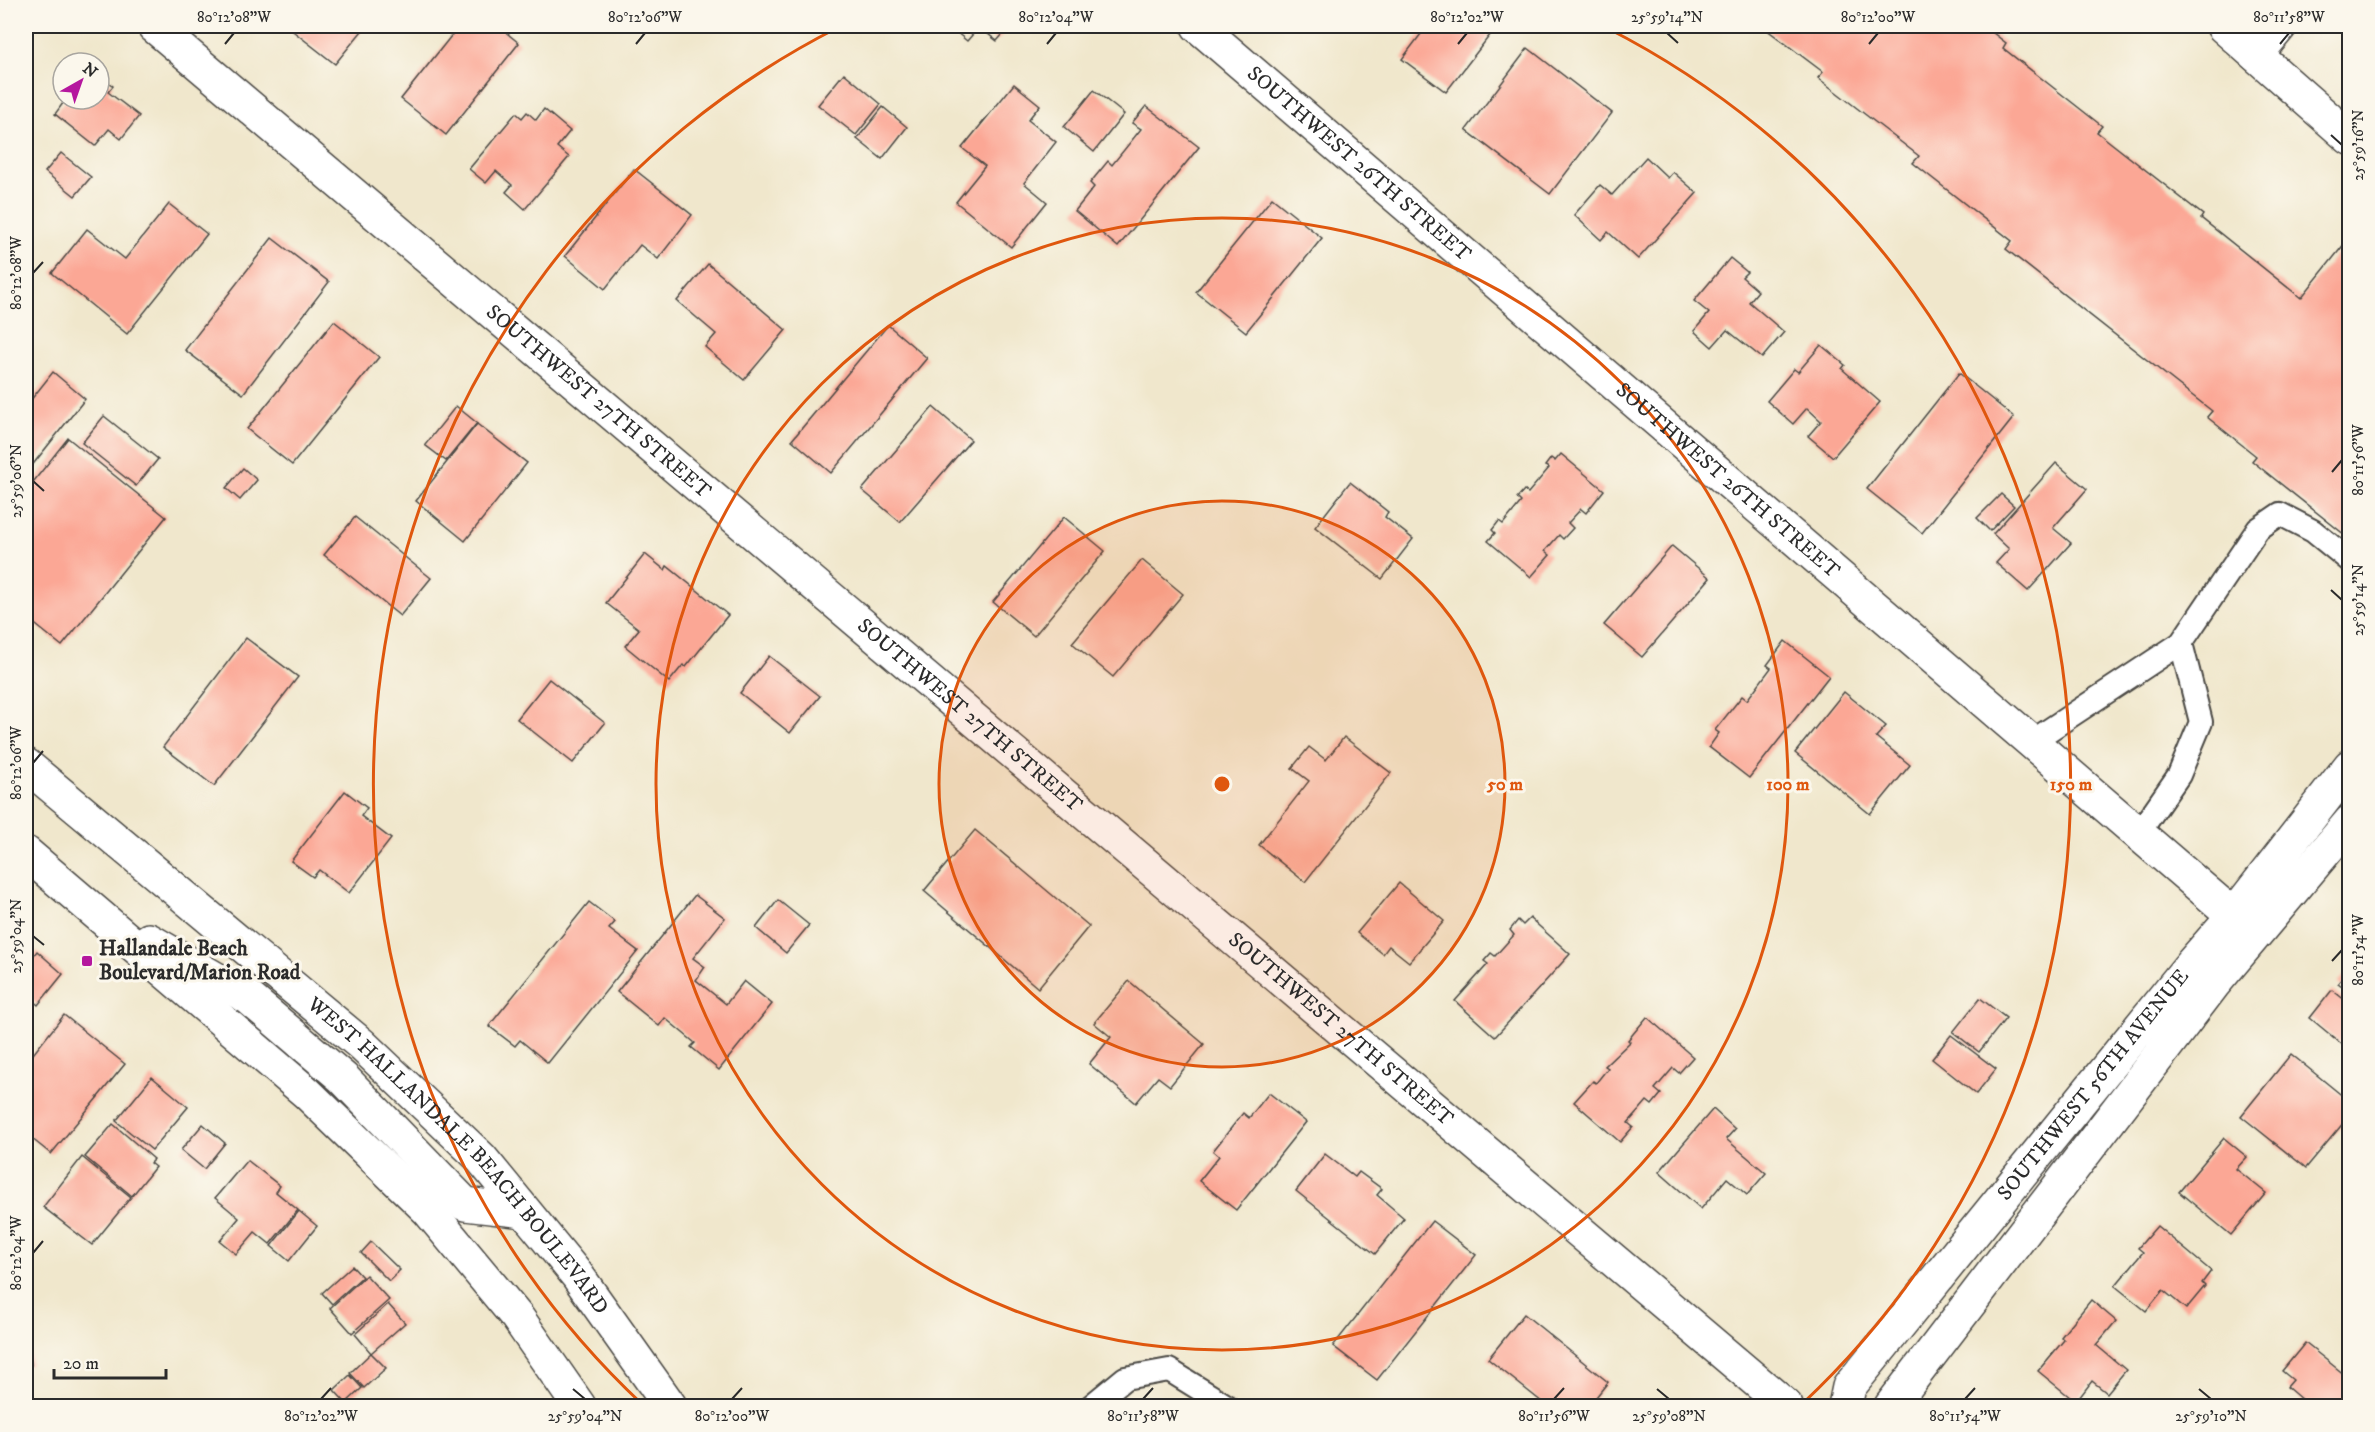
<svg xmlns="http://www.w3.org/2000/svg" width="2375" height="1432" viewBox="0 0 2375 1432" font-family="'IM FELL DW Pica',serif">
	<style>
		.building { fill: #fba795 }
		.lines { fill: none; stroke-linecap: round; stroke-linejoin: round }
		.lane-casing { stroke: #494743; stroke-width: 26 }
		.street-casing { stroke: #494743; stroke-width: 36 }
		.secondary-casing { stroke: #494743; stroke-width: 36 }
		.primary-casing { stroke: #494743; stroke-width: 36 }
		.lane { stroke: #fff; stroke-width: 22 }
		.street { stroke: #fff; stroke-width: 33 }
		.secondary { stroke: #fff; stroke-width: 33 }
		.primary { stroke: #fff; stroke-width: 33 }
		.ticks { fill: none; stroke: #2b2b2b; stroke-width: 2 }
		.ring { fill: none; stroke: #df570e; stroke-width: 3 }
		.poi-dot { fill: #b5179e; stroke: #fbf7ec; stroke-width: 2 }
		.labels { text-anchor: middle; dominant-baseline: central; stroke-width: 6; stroke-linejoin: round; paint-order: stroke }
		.street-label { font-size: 21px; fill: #2b2b2b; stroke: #fbf7ec }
		.poi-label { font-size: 21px; font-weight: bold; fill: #2b2b2b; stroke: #fbf7ec; text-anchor: start }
		.centre { fill: #df570e; stroke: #fbf7ec; stroke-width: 3 }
		.ring-label { font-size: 18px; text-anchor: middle; font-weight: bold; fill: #df570e; stroke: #fbf7ec; stroke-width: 6; stroke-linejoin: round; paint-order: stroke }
		.neatline { fill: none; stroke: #2b2b2b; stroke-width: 2 }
		.ticks-label { font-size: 15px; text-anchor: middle; fill: #2b2b2b }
	</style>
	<rect width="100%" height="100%" fill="#fbf7ec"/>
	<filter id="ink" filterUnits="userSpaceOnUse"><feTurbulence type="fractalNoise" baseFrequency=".0167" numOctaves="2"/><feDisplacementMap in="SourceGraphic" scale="12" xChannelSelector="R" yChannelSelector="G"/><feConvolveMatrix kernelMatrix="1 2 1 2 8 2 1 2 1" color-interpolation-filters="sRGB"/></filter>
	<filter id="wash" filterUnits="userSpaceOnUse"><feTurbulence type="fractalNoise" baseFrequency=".008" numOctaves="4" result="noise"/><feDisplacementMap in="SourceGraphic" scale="24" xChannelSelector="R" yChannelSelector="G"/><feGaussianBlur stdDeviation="1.35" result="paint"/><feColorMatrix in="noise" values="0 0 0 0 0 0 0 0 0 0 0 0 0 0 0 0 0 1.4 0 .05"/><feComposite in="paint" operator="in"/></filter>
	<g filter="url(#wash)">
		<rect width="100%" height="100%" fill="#f0e7cc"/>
		<g id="blocks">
			<g class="building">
				<polygon points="291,26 366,26 335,64 289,28"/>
				<polygon points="459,26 498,26 519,43 446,135 401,99"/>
				<polygon points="949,26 980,26 967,41"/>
				<polygon points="986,26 1010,26 997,41 983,30"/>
				<polygon points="1427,26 1497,26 1446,92 1402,59"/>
				<polygon points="1762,26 1984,26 2006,43 2003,48 2102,126 2097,132 2203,215 2201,218 2301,298 2350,237 2350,539 2252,461 2256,456 2207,417 2212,411 2006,249 2012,241 1913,163 1919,156 1818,78 1823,72"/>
				<polygon points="1528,48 1612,113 1550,194 1466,130"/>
				<polygon points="844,73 881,104 856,135 818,105"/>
				<polygon points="99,75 113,86 108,92 139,116 121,139 109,129 95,146 55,114 66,99 99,99"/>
				<polygon points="1014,84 1040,105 1028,120 1056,142 1024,183 1047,202 1011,247 956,202 985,166 962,148"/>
				<polygon points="1094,90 1124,114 1094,152 1064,127"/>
				<polygon points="1146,106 1199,147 1118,247 1075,211 1094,187 1090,183 1108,161 1112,165 1141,129 1132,123"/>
				<polygon points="883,107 907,127 882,159 857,139"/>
				<polygon points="544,109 570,131 557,147 569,157 525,209 506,192 512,185 496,171 486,183 469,169 516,113 522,118 527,112 536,120"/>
				<polygon points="61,153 91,177 75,196 45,172"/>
				<polygon points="1646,157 1668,178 1673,172 1697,193 1638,259 1608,232 1601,240 1574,215 1600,185 1612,195"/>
				<polygon points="634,169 692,215 658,259 640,245 605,289 565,256"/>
				<polygon points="1272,198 1322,238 1246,332 1196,292"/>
				<polygon points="169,204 207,234 127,334 52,273 87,229 125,259"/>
				<polygon points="272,238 329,282 243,394 185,350"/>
				<polygon points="1730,258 1747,272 1742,277 1758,291 1749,302 1784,332 1762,358 1727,330 1712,347 1694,331 1709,313 1694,301"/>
				<polygon points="708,264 786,330 744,380 705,347 716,334 677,301"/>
				<polygon points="334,321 379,357 292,465 247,429"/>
				<polygon points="888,325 927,358 831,473 792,440"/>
				<polygon points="1821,345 1845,365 1842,369 1880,402 1833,457 1808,436 1821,421 1807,408 1793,424 1767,401 1794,369 1798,372"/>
				<polygon points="53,372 85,399 26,473 26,406"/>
				<polygon points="1959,373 2014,417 1922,533 1867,489"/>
				<polygon points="456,406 477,423 446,461 425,445"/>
				<polygon points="933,407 971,440 900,522 862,490"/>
				<polygon points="104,416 158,459 136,486 82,443"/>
				<polygon points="477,424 527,463 465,541 416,501"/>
				<polygon points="68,438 166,517 62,646 26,617 26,491"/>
				<polygon points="1561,454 1604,490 1586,513 1581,509 1568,523 1573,528 1563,539 1559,535 1545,551 1550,555 1531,577 1488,541 1495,533 1492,530 1499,521 1503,524 1521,502 1517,498 1524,490 1528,493 1549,468 1545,466 1551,458 1555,461"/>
				<polygon points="2056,463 2087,489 2053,528 2071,543 2028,591 1996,563 2009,549 1993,534"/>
				<polygon points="243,468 257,480 240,500 226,488"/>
				<polygon points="1350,482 1388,512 1385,517 1413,539 1382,579 1315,527"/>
				<polygon points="2001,494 2014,506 1990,531 1977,518"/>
				<polygon points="355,517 431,578 400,616 324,555"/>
				<polygon points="1064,517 1105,551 1034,636 993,602"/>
				<polygon points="1672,546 1710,578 1642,657 1604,625"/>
				<polygon points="645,554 665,570 667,566 728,615 686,667 683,665 669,682 625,646 639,629 606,603"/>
				<polygon points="1142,560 1183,594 1113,677 1072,643"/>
				<polygon points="246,638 298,677 214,786 163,747"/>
				<polygon points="1785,641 1829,676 1749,778 1709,747 1719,733 1715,730 1742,696 1747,700 1771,668 1767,665"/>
				<polygon points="769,656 820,696 790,733 740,693"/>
				<polygon points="549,679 605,723 573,763 517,719"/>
				<polygon points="1844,692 1886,726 1876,737 1910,765 1870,814 1795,753"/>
				<polygon points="1344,737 1391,773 1305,882 1259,845 1309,781 1292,768 1309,747 1326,760"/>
				<polygon points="345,791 367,808 361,816 391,839 349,893 319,870 313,877 291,861"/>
				<polygon points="975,830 1089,926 1038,988 924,891"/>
				<polygon points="1399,883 1444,921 1409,962 1389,946 1383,954 1357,933"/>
				<polygon points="695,895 725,918 693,958 705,967 696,980 726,1004 744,981 772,1004 719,1070 691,1047 695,1043 665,1018 659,1026 617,992"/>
				<polygon points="778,900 809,925 786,953 756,928"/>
				<polygon points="589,902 615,922 609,929 638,951 548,1063 520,1040 515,1046 489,1026"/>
				<polygon points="1530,918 1570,954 1495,1037 1455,1001 1488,964 1484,961 1491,953 1495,956 1514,935 1510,930 1518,920 1523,925"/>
				<polygon points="37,951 63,974 38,1005 26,995 26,965"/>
				<polygon points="2350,969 2350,992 2338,983"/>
				<polygon points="1129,981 1204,1044 1170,1086 1158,1077 1136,1103 1089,1064 1111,1037 1094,1023"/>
				<polygon points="2332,990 2350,1004 2350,1051 2310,1018"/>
				<polygon points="1980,998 2006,1018 1979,1052 1953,1032"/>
				<polygon points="64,1015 125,1064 51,1154 26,1134 26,1063"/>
				<polygon points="1647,1017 1693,1057 1679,1073 1673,1068 1655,1089 1661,1094 1652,1105 1647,1101 1628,1123 1633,1127 1620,1142 1574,1102 1593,1081 1596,1083 1608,1068 1605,1066 1630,1042 1628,1040"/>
				<polygon points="1951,1035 1996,1069 1976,1094 1932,1059"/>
				<polygon points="2291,1054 2350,1102 2350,1115 2306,1168 2241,1116"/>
				<polygon points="152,1077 188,1107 152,1150 116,1121"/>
				<polygon points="1269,1093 1306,1122 1236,1210 1199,1181 1219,1156 1213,1151 1243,1113 1249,1118"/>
				<polygon points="1713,1109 1735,1129 1726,1139 1766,1173 1747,1195 1727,1178 1701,1209 1659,1172"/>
				<polygon points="113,1124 154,1159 150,1163 155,1167 132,1196 85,1157"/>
				<polygon points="203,1124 225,1143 204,1169 181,1150"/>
				<polygon points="2224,1138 2247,1157 2236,1169 2266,1193 2231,1235 2179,1192"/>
				<polygon points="1325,1154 1355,1177 1359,1172 1382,1189 1377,1195 1404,1218 1375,1254 1296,1191"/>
				<polygon points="82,1157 131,1197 92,1245 43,1207"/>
				<polygon points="247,1160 280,1186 276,1192 298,1210 270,1244 255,1232 236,1254 220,1241 239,1218 215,1198"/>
				<polygon points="299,1211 317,1226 289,1261 271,1246"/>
				<polygon points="1432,1221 1476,1255 1377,1380 1333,1346"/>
				<polygon points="2157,1226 2211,1271 2202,1283 2205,1286 2186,1309 2163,1290 2146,1311 2115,1286 2143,1252 2138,1248"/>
				<polygon points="371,1242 400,1270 389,1281 361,1253"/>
				<polygon points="352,1266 362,1277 332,1304 322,1293"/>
				<polygon points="366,1275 389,1300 352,1333 330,1308"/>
				<polygon points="2091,1300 2116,1321 2096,1345 2126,1370 2107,1393 2092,1381 2076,1402 2038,1371 2064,1340 2061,1337"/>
				<polygon points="388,1304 405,1323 371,1353 355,1334"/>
				<polygon points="1524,1314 1608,1382 1589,1406 1547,1406 1488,1359"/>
				<polygon points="26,1341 28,1341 31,1365 26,1366"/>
				<polygon points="2305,1343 2350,1379 2350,1406 2297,1406 2302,1400 2287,1387 2293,1380 2282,1371"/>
				<polygon points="371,1353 386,1368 364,1388 350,1373"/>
				<polygon points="350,1375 362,1388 346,1403 334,1390"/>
			</g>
		</g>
	</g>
	<g filter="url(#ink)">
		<use href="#blocks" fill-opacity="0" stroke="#494743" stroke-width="1.5"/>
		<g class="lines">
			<g class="lane-casing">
				<g id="lane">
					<polyline points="2031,742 2181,643 2258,529 2280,514 2313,531 2350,561"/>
					<polyline points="2138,834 2179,775 2201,722 2181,643"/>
					<polyline points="1091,1406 1125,1378 1169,1370 1227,1406"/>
				</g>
			</g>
			<g class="street-casing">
				<g id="street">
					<path id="s1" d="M154,26L1786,1406"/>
					<path id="s2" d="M1198,26L2254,933"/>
					<polyline points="2223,26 2350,138"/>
					<polyline points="2256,55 2280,26"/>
				</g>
			</g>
			<g class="secondary-casing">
				<g id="secondary">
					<path id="s3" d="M1845,1406L1849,1387L2192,963L2233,916L2350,766"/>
					<polyline points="1891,1406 2213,985 2350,822"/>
				</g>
			</g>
			<g class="primary-casing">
				<g id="primary">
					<path id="s4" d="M26,765L361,1044L481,1158L577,1275L670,1406"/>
					<polyline points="26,853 307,1093 428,1210 517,1317 579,1406"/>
					<polyline points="149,940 249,998 343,1078 465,1204 524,1211"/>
				</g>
			</g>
			<use href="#lane" class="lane"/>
			<use href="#street" class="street"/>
			<use href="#secondary" class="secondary"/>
			<use href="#primary" class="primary"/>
		</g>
	</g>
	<path class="ticks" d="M1667,33L1678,43M225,44L234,33M636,44L645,33M1047,44L1056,33M1458,44L1467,33M1869,44L1878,33M2280,44L2289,33M2331,135L2342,145M33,273L43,262M2332,472L2342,460M33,481L44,491M2331,590L2342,600M33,763L43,751M33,936L44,945M2332,961L2342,950M33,1253L43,1241M573,1389L585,1399M1657,1389L1669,1399M2199,1389L2211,1399M321,1399L331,1388M732,1399L742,1388M1143,1399L1153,1388M1554,1399L1564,1388M1965,1399L1975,1388"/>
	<circle cx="1222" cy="784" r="283" fill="#df570e" fill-opacity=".12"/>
	<g class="ring">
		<circle cx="1222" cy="784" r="283"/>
		<circle cx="1222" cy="784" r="566"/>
		<path d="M643 1405A849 849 0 0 1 837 28M1607 28A849 849 0 0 1 1801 1405"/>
	</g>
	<rect class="poi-dot" x="81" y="955" width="12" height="12" rx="3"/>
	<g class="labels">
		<g class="street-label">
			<text stroke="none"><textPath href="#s2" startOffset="212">SOUTHWEST 26TH STREET</textPath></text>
			<text stroke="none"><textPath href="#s1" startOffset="582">SOUTHWEST 27TH STREET</textPath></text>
			<text stroke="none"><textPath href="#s2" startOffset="698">SOUTHWEST 26TH STREET</textPath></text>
			<text stroke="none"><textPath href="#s1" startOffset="1068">SOUTHWEST 27TH STREET</textPath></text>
			<text stroke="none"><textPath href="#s1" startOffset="1554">SOUTHWEST 27TH STREET</textPath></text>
			<text stroke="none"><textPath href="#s3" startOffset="408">SOUTHWEST 56TH AVENUE</textPath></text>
			<text stroke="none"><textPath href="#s4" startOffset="584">WEST HALLANDALE BEACH BOULEVARD</textPath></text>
		</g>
		<g class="poi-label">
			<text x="99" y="949">Hallandale Beach<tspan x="99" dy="24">Boulevard/Marion Road</tspan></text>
		</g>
	</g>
	<circle cx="1222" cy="784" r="9" class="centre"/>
	<g class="ring-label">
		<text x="1505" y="790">50 m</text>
		<text x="1788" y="790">100 m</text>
		<text x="2071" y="790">150 m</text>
	</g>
	<rect width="2375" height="1432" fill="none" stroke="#fbf7ec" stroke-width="66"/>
	<g transform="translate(81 81) rotate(40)"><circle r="28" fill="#fbf7ec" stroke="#a8a59f" stroke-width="1.5"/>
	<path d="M0-4.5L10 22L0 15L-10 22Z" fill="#b5179e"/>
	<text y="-9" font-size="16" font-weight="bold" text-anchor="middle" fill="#2b2b2b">N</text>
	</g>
	<path d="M54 1369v9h112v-9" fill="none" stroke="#2b2b2b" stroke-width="3"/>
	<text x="63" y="1369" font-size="18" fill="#2b2b2b" stroke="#fbf7ec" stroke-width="4.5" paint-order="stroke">20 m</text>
	<rect x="33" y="33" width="2309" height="1366" class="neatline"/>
	<g class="ticks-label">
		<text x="234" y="22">80°12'08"W</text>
		<text x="645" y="22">80°12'06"W</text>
		<text x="1056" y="22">80°12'04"W</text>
		<text x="1467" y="22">80°12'02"W</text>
		<text x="1667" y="22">25°59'14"N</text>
		<text x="1878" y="22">80°12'00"W</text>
		<text x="2289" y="22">80°11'58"W</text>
		<text transform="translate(2358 145) rotate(-90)" y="5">25°59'16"N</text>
		<text transform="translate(16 273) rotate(-90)" y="5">80°12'08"W</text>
		<text transform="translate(2358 460) rotate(-90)" y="5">80°11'56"W</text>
		<text transform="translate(16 481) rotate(-90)" y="5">25°59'06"N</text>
		<text transform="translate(2358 600) rotate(-90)" y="5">25°59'14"N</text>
		<text transform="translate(16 763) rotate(-90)" y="5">80°12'06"W</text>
		<text transform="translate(16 936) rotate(-90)" y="5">25°59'04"N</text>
		<text transform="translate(2358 950) rotate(-90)" y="5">80°11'54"W</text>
		<text transform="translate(16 1253) rotate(-90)" y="5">80°12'04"W</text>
		<text x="321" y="1421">80°12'02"W</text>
		<text x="585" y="1421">25°59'04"N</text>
		<text x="732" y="1421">80°12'00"W</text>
		<text x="1143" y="1421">80°11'58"W</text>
		<text x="1554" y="1421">80°11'56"W</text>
		<text x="1669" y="1421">25°59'08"N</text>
		<text x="1965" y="1421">80°11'54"W</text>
		<text x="2211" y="1421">25°59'10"N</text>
	</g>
</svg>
